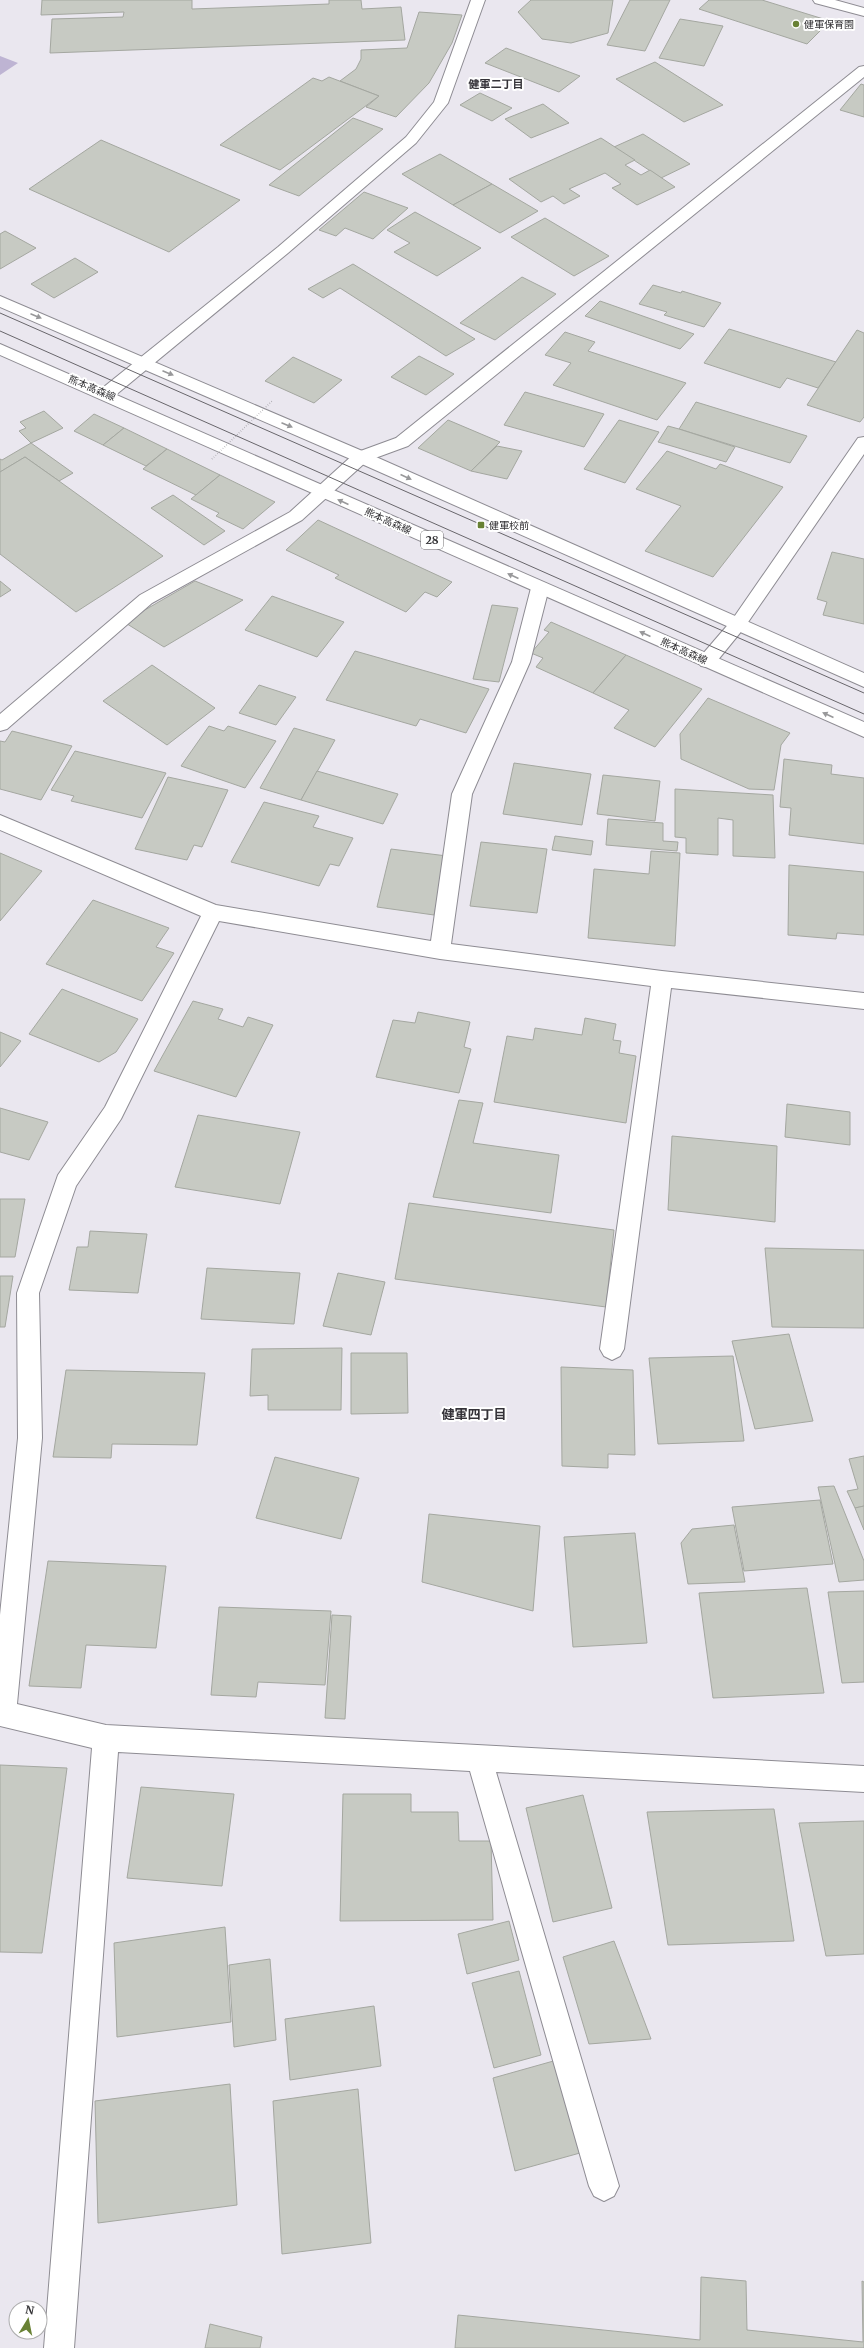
<svg xmlns="http://www.w3.org/2000/svg" width="864" height="2348" viewBox="0 0 864 2348" font-family="Merriweather,'Noto Sans JP',serif">
	<style>
		.green { fill: #beb4d3 }
		.building { fill: #c7cac3; stroke: #a4a7a0 }
		.lines { fill: none; stroke-linecap: round; stroke-linejoin: round }
		.minor-casing { stroke: #8e8c93; stroke-width: 2 }
		.major-casing { stroke: #8e8c93; stroke-width: 2 }
		.minor { fill: #fff; fill-rule: evenodd }
		.major { fill: #fff; fill-rule: evenodd }
		.tram { stroke: #68666b; stroke-width: 1 }
		.path-bridge { stroke: #959398; stroke-width: 1.5; stroke-dasharray: 0.5 2; stroke-linecap: butt }
		.oneway { fill: #98989a }
		.poi-dot { fill: #688134; stroke: #fff; stroke-width: 1.5 }
		.labels { text-anchor: middle; dominant-baseline: central; stroke-width: 4; stroke-linejoin: round; paint-order: stroke }
		.far-poi-label { font-size: 10px; fill: #323134; stroke: #fff; text-anchor: start }
		.far-street-label { font-size: 10px; fill: #323134; stroke: #fff }
		.far-neighbourhood-label { font-size: 11px; font-weight: bold; fill: #343238; stroke: #fff }
		.shield { fill: #fff; stroke: #706f71; stroke-width: 1 }
		.shield-label { font-size: 11px; font-weight: bold; fill: #323134 }
		.neighbourhood-label { font-size: 13px; font-weight: bold; fill: #343238; stroke: #fff }
	</style>
	<rect width="100%" height="100%" fill="#eae7ef"/>
	<polygon class="green" points="0,56 18,63 0,75"/>
	<g class="building">
		<polygon points="42,0 192,0 192,9 329,4 329,0 361,0 362,9 401,7 405,40 50,53 52,19 123,17 124,12 41,15"/>
		<polygon points="531,0 613,0 608,33 571,43 542,39 518,12"/>
		<polygon points="630,0 670,0 645,51 607,45"/>
		<polygon points="709,0 762,0 830,21 807,44 699,9"/>
		<polygon points="419,12 462,15 452,43 429,83 396,117 366,107 379,96 340,81 356,69 361,59 361,50 407,48"/>
		<polygon points="680,19 723,26 704,66 659,58"/>
		<polygon points="506,48 580,76 559,92 485,63"/>
		<polygon points="655,62 723,105 684,122 616,79"/>
		<polygon points="329,77 379,96 280,170 220,145 313,78 322,81"/>
		<polygon points="861,84 864,85 864,117 840,110"/>
		<polygon points="480,93 512,108 492,121 460,105"/>
		<polygon points="543,104 569,123 531,138 505,119"/>
		<polygon points="353,118 383,129 299,196 269,185"/>
		<polygon points="643,134 690,164 661,178 614,147"/>
		<polygon points="601,138 635,160 625,165 641,175 650,170 675,187 637,205 612,188 621,184 605,173 569,189 580,196 564,204 553,196 541,202 509,179"/>
		<polygon points="101,140 240,200 169,252 29,189"/>
		<polygon points="440,154 492,184 453,205 402,174"/>
		<polygon points="492,184 538,211 500,233 453,205"/>
		<polygon points="364,192 408,208 373,239 345,228 336,236 319,230"/>
		<polygon points="415,212 481,248 437,276 394,252 410,243 387,230"/>
		<polygon points="545,218 609,256 574,276 511,237"/>
		<polygon points="5,231 36,248 0,269 0,234"/>
		<polygon points="75,258 98,272 54,298 31,284"/>
		<polygon points="353,264 475,339 446,356 340,288 323,298 308,289"/>
		<polygon points="522,277 556,294 495,340 460,323"/>
		<polygon points="653,285 681,293 682,291 721,303 704,327 664,315 667,312 639,304"/>
		<polygon points="600,301 694,334 680,349 585,316"/>
		<polygon points="729,329 836,362 818,388 787,378 780,388 704,363"/>
		<polygon points="857,330 864,333 864,417 860,422 807,405"/>
		<polygon points="565,332 595,342 588,351 686,383 657,420 553,385 571,363 545,355"/>
		<polygon points="419,356 454,374 426,395 391,377"/>
		<polygon points="293,357 342,380 314,403 265,381"/>
		<polygon points="525,392 604,414 584,447 504,425"/>
		<polygon points="696,402 807,436 790,463 679,429"/>
		<polygon points="44,411 63,428 31,443 19,431 26,428 20,422"/>
		<polygon points="94,414 124,428 103,445 74,431"/>
		<polygon points="448,420 500,442 471,471 418,448"/>
		<polygon points="619,420 659,432 625,483 584,469"/>
		<polygon points="668,426 679,429 735,447 726,462 658,442"/>
		<polygon points="124,428 167,449 146,466 103,445"/>
		<polygon points="31,443 73,473 59,481 25,457 0,472 0,459 2,460"/>
		<polygon points="497,446 522,451 507,479 471,471"/>
		<polygon points="167,449 220,475 196,495 143,469"/>
		<polygon points="667,451 716,469 720,464 783,487 713,577 645,551 681,506 636,489"/>
		<polygon points="25,457 59,481 163,556 76,612 0,554 0,472"/>
		<polygon points="220,475 275,502 243,529 216,516 219,513 191,499"/>
		<polygon points="173,495 225,531 204,545 151,508"/>
		<polygon points="318,520 452,582 437,597 425,592 406,612 335,578 339,575 286,550"/>
		<polygon points="832,552 864,559 864,624 823,615 827,602 817,599"/>
		<polygon points="0,581 11,590 0,597"/>
		<polygon points="195,581 243,600 164,647 124,622"/>
		<polygon points="272,596 344,622 317,657 245,630"/>
		<polygon points="492,605 518,608 499,682 473,679"/>
		<polygon points="551,622 626,655 593,693 536,667 543,658 531,653 549,632 544,630"/>
		<polygon points="355,651 489,689 466,733 420,719 416,726 326,700"/>
		<polygon points="626,655 702,689 655,747 614,728 629,710 593,693"/>
		<polygon points="152,665 215,708 167,745 103,701"/>
		<polygon points="259,685 296,697 276,725 239,713"/>
		<polygon points="708,698 790,733 781,745 774,790 749,789 681,759 680,734"/>
		<polygon points="209,726 224,731 228,726 276,741 245,788 181,766"/>
		<polygon points="294,728 335,740 301,800 260,788"/>
		<polygon points="12,731 72,746 41,800 0,789 0,741 5,742"/>
		<polygon points="75,751 166,773 142,818 71,801 74,796 51,790"/>
		<polygon points="784,759 832,765 831,774 864,778 864,844 789,835 791,808 780,807"/>
		<polygon points="514,763 591,774 582,825 503,814"/>
		<polygon points="317,771 398,794 383,824 301,800"/>
		<polygon points="603,775 660,781 655,821 597,814"/>
		<polygon points="168,777 228,790 202,847 194,845 187,860 135,849"/>
		<polygon points="675,789 773,795 775,858 733,856 733,820 718,818 718,855 686,853 686,838 675,837"/>
		<polygon points="264,802 319,816 313,827 353,838 339,866 330,864 319,886 231,862"/>
		<polygon points="608,819 663,823 663,841 678,842 677,851 606,845"/>
		<polygon points="555,836 593,841 591,855 552,850"/>
		<polygon points="481,842 547,849 537,913 470,906"/>
		<polygon points="391,849 447,856 434,915 377,907"/>
		<polygon points="651,851 680,853 675,946 588,938 594,869 649,874"/>
		<polygon points="0,853 42,871 0,921"/>
		<polygon points="789,865 864,872 864,935 837,933 836,939 788,935"/>
		<polygon points="93,900 169,928 156,947 174,953 142,1001 46,964"/>
		<polygon points="62,989 138,1019 116,1052 99,1062 29,1034"/>
		<polygon points="193,1001 223,1009 218,1019 243,1027 248,1017 273,1025 236,1097 154,1071"/>
		<polygon points="418,1012 470,1022 464,1047 471,1049 459,1093 376,1077 393,1020 415,1023"/>
		<polygon points="585,1018 616,1024 613,1040 621,1041 619,1053 636,1056 626,1123 494,1102 507,1036 533,1040 535,1028 582,1035"/>
		<polygon points="0,1032 21,1041 0,1067"/>
		<polygon points="459,1100 483,1103 473,1143 559,1155 551,1213 433,1197"/>
		<polygon points="787,1104 850,1112 850,1145 785,1137"/>
		<polygon points="0,1108 48,1122 29,1160 0,1152"/>
		<polygon points="198,1115 300,1132 280,1204 175,1187"/>
		<polygon points="672,1136 777,1146 775,1222 668,1210"/>
		<polygon points="0,1199 25,1199 15,1257 0,1257"/>
		<polygon points="409,1203 614,1230 606,1307 395,1279"/>
		<polygon points="90,1231 147,1234 138,1293 69,1290 77,1247 88,1247"/>
		<polygon points="765,1248 864,1250 864,1328 772,1327"/>
		<polygon points="207,1268 300,1273 294,1324 201,1319"/>
		<polygon points="338,1273 385,1282 371,1335 323,1326"/>
		<polygon points="0,1276 13,1276 5,1327 0,1327"/>
		<polygon points="789,1334 813,1421 755,1429 732,1341"/>
		<polygon points="342,1348 341,1410 268,1410 268,1395 250,1396 252,1349"/>
		<polygon points="351,1353 407,1353 408,1413 351,1414"/>
		<polygon points="733,1356 744,1441 658,1444 649,1358"/>
		<polygon points="561,1367 633,1370 635,1455 608,1454 608,1468 562,1466"/>
		<polygon points="66,1370 205,1373 197,1445 112,1444 111,1458 53,1457"/>
		<polygon points="864,1456 864,1506 855,1508 847,1491 858,1489 849,1459"/>
		<polygon points="275,1457 359,1478 341,1539 256,1518"/>
		<polygon points="834,1486 864,1561 864,1580 839,1582 818,1487"/>
		<polygon points="820,1500 833,1564 744,1571 732,1507"/>
		<polygon points="864,1506 864,1530 855,1508"/>
		<polygon points="429,1514 540,1526 533,1611 422,1582"/>
		<polygon points="734,1525 745,1582 688,1584 681,1543 692,1529"/>
		<polygon points="635,1533 647,1643 573,1647 564,1537"/>
		<polygon points="48,1561 166,1566 156,1648 86,1645 81,1688 29,1686"/>
		<polygon points="807,1588 824,1693 713,1698 699,1593"/>
		<polygon points="864,1591 864,1682 842,1683 828,1592"/>
		<polygon points="219,1607 331,1611 325,1685 258,1682 256,1697 211,1695"/>
		<polygon points="332,1615 351,1616 345,1719 325,1718"/>
		<polygon points="0,1765 67,1768 42,1953 0,1952"/>
		<polygon points="141,1787 234,1794 222,1886 127,1878"/>
		<polygon points="343,1794 411,1794 411,1812 458,1812 459,1841 491,1841 493,1920 340,1921"/>
		<polygon points="583,1795 612,1908 553,1922 526,1808"/>
		<polygon points="774,1809 794,1941 668,1945 647,1812"/>
		<polygon points="864,1821 864,1954 826,1956 799,1823"/>
		<polygon points="509,1921 519,1960 467,1974 458,1934"/>
		<polygon points="225,1927 231,2022 117,2037 114,1943"/>
		<polygon points="614,1941 651,2039 589,2044 563,1957"/>
		<polygon points="270,1959 276,2040 234,2047 229,1965"/>
		<polygon points="519,1971 541,2055 494,2068 472,1983"/>
		<polygon points="374,2006 381,2066 290,2080 285,2019"/>
		<polygon points="557,2060 580,2153 515,2171 493,2078"/>
		<polygon points="230,2084 237,2205 98,2223 95,2101"/>
		<polygon points="358,2089 371,2243 282,2254 273,2101"/>
		<polygon points="701,2277 746,2281 747,2330 863,2342 862,2281 864,2282 864,2348 455,2348 458,2315 700,2340"/>
		<polygon points="210,2324 262,2337 260,2348 205,2348"/>
	</g>
	<g class="lines">
		<g class="minor-casing">
			<g id="minor">
				<polygon points="471,0 485,0 448,103 416,143 288,253 112,398 100,398 98,394 100,390 278,247 406,137 434,102"/>
				<polygon points="813,0 835,0 864,8 864,16 815,3"/>
				<polygon points="864,66 864,77 408,446 367,461 302,520 152,603 7,729 0,731 0,714 140,595 290,512 355,453 396,438 859,67"/>
				<polygon points="864,437 864,454 744,628 713,666 707,667 701,666 698,661 701,656 732,620 858,438"/>
				<polygon points="540,582 546,584 549,588 530,662 472,794 451,944 662,971 864,993 864,1009 671,988 624,1349 620,1356 612,1360 604,1356 600,1349 651,986 440,959 219,921 121,1119 76,1186 39,1293 42,1438 17,1704 106,1725 864,1766 864,1792 496,1772 619,2186 614,2196 604,2201 594,2196 589,2186 470,1771 118,1752 74,2348 44,2348 92,1748 0,1726 0,1615 18,1438 17,1293 58,1175 105,1107 201,916 0,830 0,815 216,905 431,941 452,794 512,662 531,588 534,584"/>
			</g>
		</g>
		<g class="major-casing">
			<g id="major">
				<polygon points="0,296 367,453 864,673 864,687 355,461 0,307"/>
				<polygon points="0,344 864,722 864,737 0,355"/>
			</g>
		</g>
		<use href="#minor" class="minor"/>
		<use href="#major" class="major"/>
		<g class="tram">
			<polyline points="0,313 864,693"/>
			<polyline points="0,331 864,714"/>
		</g>
		<polyline class="path-bridge" points="212,459 272,401"/>
	</g>
	<defs><path id="oneway-solid" d="M-6-.8H1V-3.2L6.5 0L1 3.2V.8H-6Z"/></defs>
	<g class="oneway">
		<use href="#oneway-solid" transform="translate(36 316) rotate(23)"/>
		<use href="#oneway-solid" transform="translate(168 373) rotate(23)"/>
		<use href="#oneway-solid" transform="translate(287 425) rotate(23)"/>
		<use href="#oneway-solid" transform="translate(406 477) rotate(24)"/>
		<use href="#oneway-solid" transform="translate(343 502) rotate(-156)"/>
		<use href="#oneway-solid" transform="translate(513 576) rotate(-156)"/>
		<use href="#oneway-solid" transform="translate(645 634) rotate(-156)"/>
		<use href="#oneway-solid" transform="translate(828 715) rotate(-156)"/>
	</g>
	<g class="poi-dot">
		<circle cx="796" cy="24" r="4"/>
		<rect x="477" y="521" width="8" height="8" rx="2"/>
	</g>
	<g class="labels">
		<g class="far-poi-label">
			<text x="804" y="24">健軍保育園</text>
			<text x="489" y="525">健軍校前</text>
		</g>
		<g class="far-street-label">
			<text transform="translate(92 388) rotate(23)">熊本高森線</text>
			<text transform="translate(388 521) rotate(24)">熊本高森線</text>
			<text transform="translate(684 651) rotate(24)">熊本高森線</text>
		</g>
		<g class="far-neighbourhood-label">
			<text x="496" y="84">健軍二丁目</text>
		</g>
		<rect class="shield" x="421" y="531" width="22" height="18" rx="3"/>
		<g class="shield-label">
			<text x="432" y="540">28</text>
		</g>
		<g class="neighbourhood-label">
			<text x="474" y="1414">健軍四丁目</text>
		</g>
	</g>
	<g transform="translate(28 2320) rotate(10)"><circle r="19" fill="#ffffff" stroke="#adadae"/>
	<path d="M0-3L7 15L0 10L-7 15Z" fill="#688134"/>
	<text y="-6" font-size="11" font-weight="bold" text-anchor="middle" fill="#323134">N</text>
	</g>
</svg>
